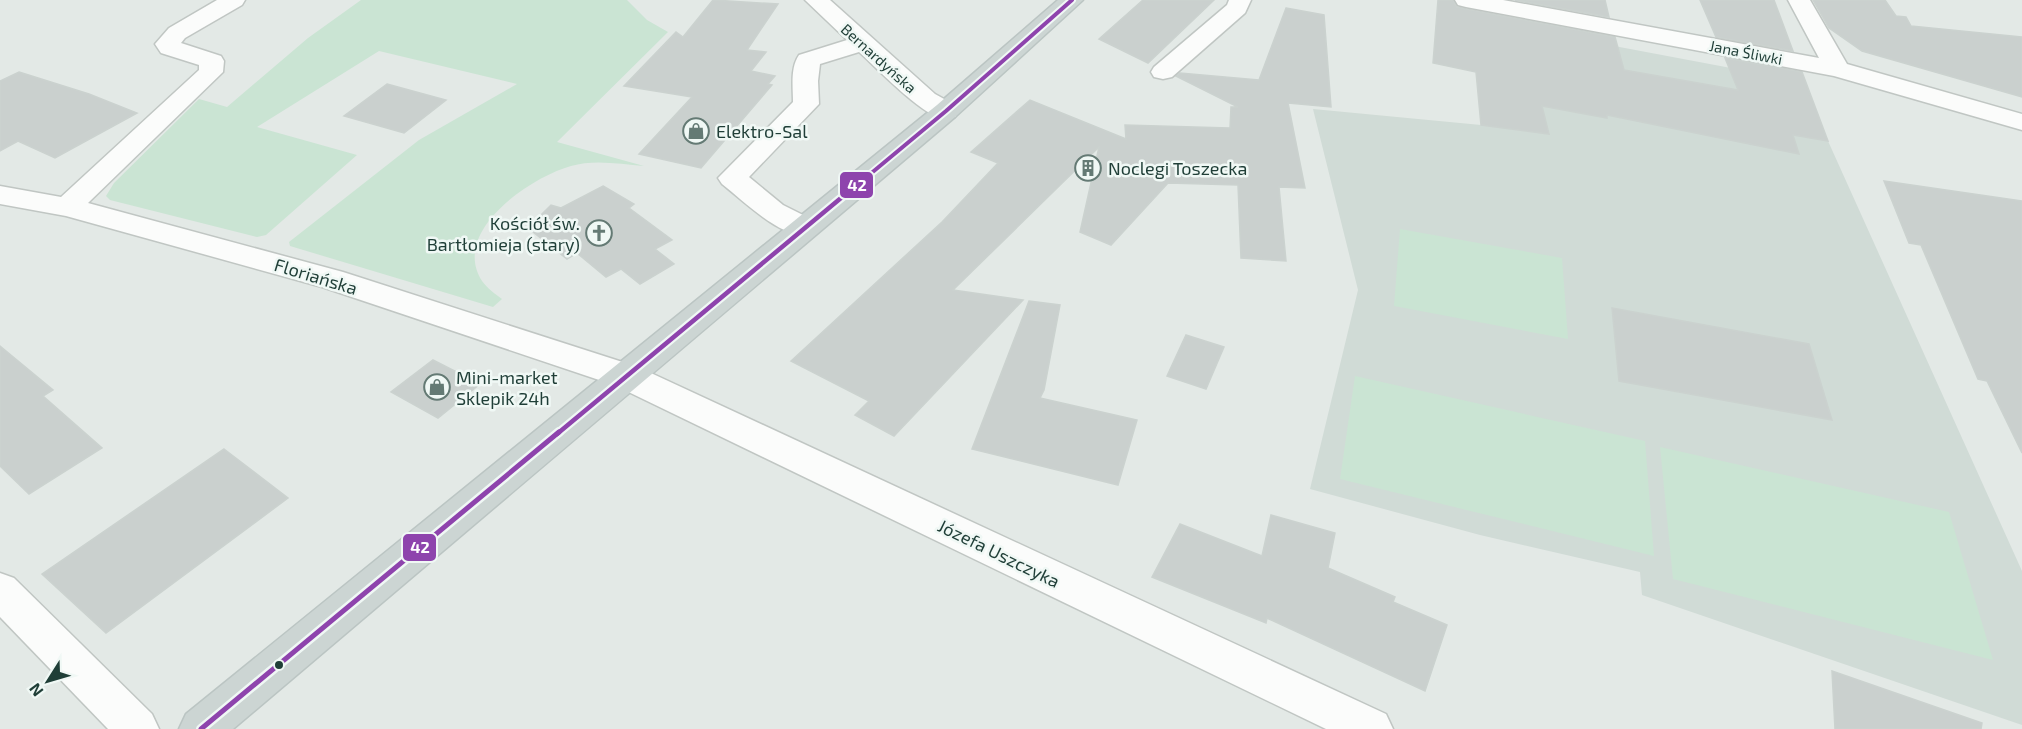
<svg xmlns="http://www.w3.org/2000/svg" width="2022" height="729" viewBox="0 0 2022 729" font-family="'Exo 2',sans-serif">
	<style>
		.built { fill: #d0dbd6 }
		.green { fill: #cae4d3 }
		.building { fill: #cad0ce; stroke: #cbd2cf; stroke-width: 1.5 }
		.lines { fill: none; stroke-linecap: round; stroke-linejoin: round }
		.minor-casing { stroke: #c0c6c3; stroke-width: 3 }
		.major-casing { stroke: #bbc5c3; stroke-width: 3 }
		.minor { fill: #fbfcfb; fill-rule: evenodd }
		.major { fill: #ccd5d3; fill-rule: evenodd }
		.bus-1-far2-casing { stroke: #f0f8f5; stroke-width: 8 }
		.bus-1-far1-casing { stroke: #f0f8f5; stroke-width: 9 }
		.bus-1-casing { stroke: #f0f8f5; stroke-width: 10 }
		.bus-1-far2 { stroke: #8e44ad; stroke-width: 4 }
		.bus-1-far1 { stroke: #8e44ad; stroke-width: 4.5 }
		.bus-1 { stroke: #8e44ad; stroke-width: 5 }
		.bus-dot { fill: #1f3e37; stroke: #f0f8f5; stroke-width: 2 }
		.labels { text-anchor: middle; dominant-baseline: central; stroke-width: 5; stroke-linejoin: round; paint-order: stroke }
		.far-street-label { font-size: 15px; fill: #1f3e37; stroke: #f0f8f5 }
		.poi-label { font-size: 18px; fill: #1f3e37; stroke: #f0f8f5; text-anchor: start }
		.street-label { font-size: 18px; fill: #1f3e37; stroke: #f0f8f5 }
		.line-badge { stroke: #f0f8f5; stroke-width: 2 }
		.badge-label { font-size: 16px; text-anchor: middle; font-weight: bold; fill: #fff }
	</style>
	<rect width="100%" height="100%" fill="#e3e9e6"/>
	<polygon class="built" points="1524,29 1805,82 1828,141 2022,571 2022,725 1642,595 1640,572 1480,535 1310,489 1358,290 1313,109 1481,125 1549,134 1534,83"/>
	<g class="green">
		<path d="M361,0H627L647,20L668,32L557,142L644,166C620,164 594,159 571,166C531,177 450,231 482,281C487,288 495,294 502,299L493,307L290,246L289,242L419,140L517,84L379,51L257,127L357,155L266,235L257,237L110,200L106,196L114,183L199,99L227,107L308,38Z"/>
		<polygon points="1400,229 1562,258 1568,339 1394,306"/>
		<polygon points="1355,376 1645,441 1654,556 1340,479"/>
		<polygon points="1660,447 1949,512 1993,660 1673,579"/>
	</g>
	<g class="building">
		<polygon points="713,0 778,4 747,50 766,52 751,71 775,76 768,84 772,85 701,168 639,154 692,97 624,86 676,32 683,37"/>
		<polygon points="1143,0 1214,0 1148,63 1099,39"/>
		<polygon points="1438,0 1453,0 1457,7 1466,9 1615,37 1624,70 1738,90 1725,58 1802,72 1828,141 1793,135 1799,154 1607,115 1607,118 1542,106 1549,134 1481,125 1476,72 1433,63"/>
		<polygon points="1515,0 1605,0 1609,17"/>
		<polygon points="1700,0 1774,0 1793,51 1716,37"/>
		<polygon points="1813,0 1885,0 1896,16 1906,17 1911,26 2022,37 2022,97 1862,51 1829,28"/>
		<polygon points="1286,8 1324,15 1331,107 1288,103 1305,188 1279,187 1286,261 1241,258 1238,185 1168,183 1111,245 1080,232 1099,147 953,290 1023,300 894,436 855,415 869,401 791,361 942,222 998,163 971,152 1030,100 1126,139 1125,125 1230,128 1231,107 1238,107 1176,76 1180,73 1259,80"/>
		<polygon points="19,72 89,94 137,113 55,158 18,141 0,151 0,81"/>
		<polygon points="387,84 446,100 404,133 344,116"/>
		<polygon points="1884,181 2022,201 2022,453 1987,381 1978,379 1921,245 1909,243"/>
		<polygon points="603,186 634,204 629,208 672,240 655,249 674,264 640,284 621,269 606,277 577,253 567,259 528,228 551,205 561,208"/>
		<polygon points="1029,301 1060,305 1044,390 1040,398 1137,420 1118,485 972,449"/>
		<polygon points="1612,308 1809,344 1832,420 1619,381"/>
		<polygon points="1186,335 1224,347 1206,389 1167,376"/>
		<polygon points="0,346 53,390 43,396 102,448 29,494 0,466"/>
		<polygon points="433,360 480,384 438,418 391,392"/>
		<polygon points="224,449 288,498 106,633 42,574"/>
		<polygon points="1271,515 1335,533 1328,568 1395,597 1393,602 1447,625 1425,691 1267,618 1266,623 1152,577 1180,524 1262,556"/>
		<polygon points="1832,671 1982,723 1981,729 1835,729"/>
	</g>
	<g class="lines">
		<g class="minor-casing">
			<g id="minor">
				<polygon points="217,0 245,0 242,5 185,38 181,43 221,56 224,61 223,72 88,203 343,272 638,367 1386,714 1393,729 1326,729 614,385 322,287 66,216 0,204 0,186 61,197 199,70 199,65 161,53 155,44 169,28"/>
				<path d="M805,0H830L935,94L955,105L959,111L955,117C952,117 949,119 946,119C925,119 876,67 859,52L820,64L818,81L819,104L749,177L783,205L815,221L820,228L815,235C785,243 745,202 722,184L718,178L793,102C793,87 790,68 799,55L847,40Z"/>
				<polygon points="1229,0 1251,0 1245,13 1172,77 1163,79 1154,77 1151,72 1154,67 1227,5"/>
				<polygon points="1455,0 1503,0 1819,58 1788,0 1810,0 1847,64 2022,114 2022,130 1834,76 1466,7 1458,5"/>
				<polygon points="0,573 14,578 152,714 159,729 108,729 0,617"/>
			</g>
		</g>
		<g class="major-casing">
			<polygon id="major" points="1058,0 1083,0 955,117 233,729 179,729 186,714 937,105"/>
		</g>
		<use href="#minor" class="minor"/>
		<use href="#major" class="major"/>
		<g class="bus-1-far2-casing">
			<polyline id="bus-1-far2" points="845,195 946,111 1072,0"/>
		</g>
		<g class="bus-1-far1-casing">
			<polyline id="bus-1-far1" points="557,434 847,193"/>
		</g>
		<g class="bus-1-casing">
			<polyline id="bus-1" points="201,729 559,432"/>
		</g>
		<use href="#bus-1-far2" class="bus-1-far2"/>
		<use href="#bus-1-far1" class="bus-1-far1"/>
		<use href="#bus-1" class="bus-1"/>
	</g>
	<defs>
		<g id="shop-ring" transform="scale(1.35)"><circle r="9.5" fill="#f0f8f5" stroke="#647a74" stroke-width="1.5"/><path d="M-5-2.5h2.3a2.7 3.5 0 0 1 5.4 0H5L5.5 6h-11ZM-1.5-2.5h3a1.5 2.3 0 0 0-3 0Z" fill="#647a74"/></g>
		<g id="building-ring" transform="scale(1.35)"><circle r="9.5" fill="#f0f8f5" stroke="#647a74" stroke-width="1.5"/><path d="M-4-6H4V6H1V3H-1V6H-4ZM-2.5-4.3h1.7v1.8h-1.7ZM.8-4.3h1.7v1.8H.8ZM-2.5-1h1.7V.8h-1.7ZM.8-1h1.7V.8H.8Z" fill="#647a74"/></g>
		<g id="church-ring" transform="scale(1.35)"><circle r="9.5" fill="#f0f8f5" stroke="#647a74" stroke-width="1.5"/><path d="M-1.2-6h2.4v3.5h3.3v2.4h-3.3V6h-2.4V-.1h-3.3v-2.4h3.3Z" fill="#647a74"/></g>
	</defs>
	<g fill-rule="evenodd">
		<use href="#shop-ring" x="696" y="131"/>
		<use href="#building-ring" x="1088" y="168"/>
		<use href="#church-ring" x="599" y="233"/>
		<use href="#shop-ring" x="437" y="387"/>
	</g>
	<circle class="bus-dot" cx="279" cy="665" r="5"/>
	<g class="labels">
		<g class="far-street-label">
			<text transform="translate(1746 52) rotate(11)">Jana Śliwki</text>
			<text transform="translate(879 58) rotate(42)">Bernardyńska</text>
		</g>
		<g class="poi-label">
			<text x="716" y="131">Elektro-Sal</text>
			<text x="1108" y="168">Noclegi Toszecka</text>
			<text x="580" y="223" text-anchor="end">Kościół św.<tspan x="580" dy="21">Bartłomieja (stary)</tspan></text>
			<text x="456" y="377">Mini-market<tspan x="456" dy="21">Sklepik 24h</tspan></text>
		</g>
		<g class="street-label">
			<text transform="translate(316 276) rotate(17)">Floriańska</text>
			<text transform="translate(999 553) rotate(26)">Józefa Uszczyka</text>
		</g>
	</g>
	<g class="line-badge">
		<rect x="839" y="171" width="35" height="28" rx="6" fill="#8e44ad"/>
		<rect x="402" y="533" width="35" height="29" rx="6" fill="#8e44ad"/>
	</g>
	<g class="badge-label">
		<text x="857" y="191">42</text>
		<text x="420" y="553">42</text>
	</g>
	<g transform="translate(48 681) rotate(233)" stroke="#f0f8f5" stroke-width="4.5" paint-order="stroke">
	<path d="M0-4.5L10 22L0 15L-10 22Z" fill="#1f3e37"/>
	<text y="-9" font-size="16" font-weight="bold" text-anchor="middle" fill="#1f3e37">N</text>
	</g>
</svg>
